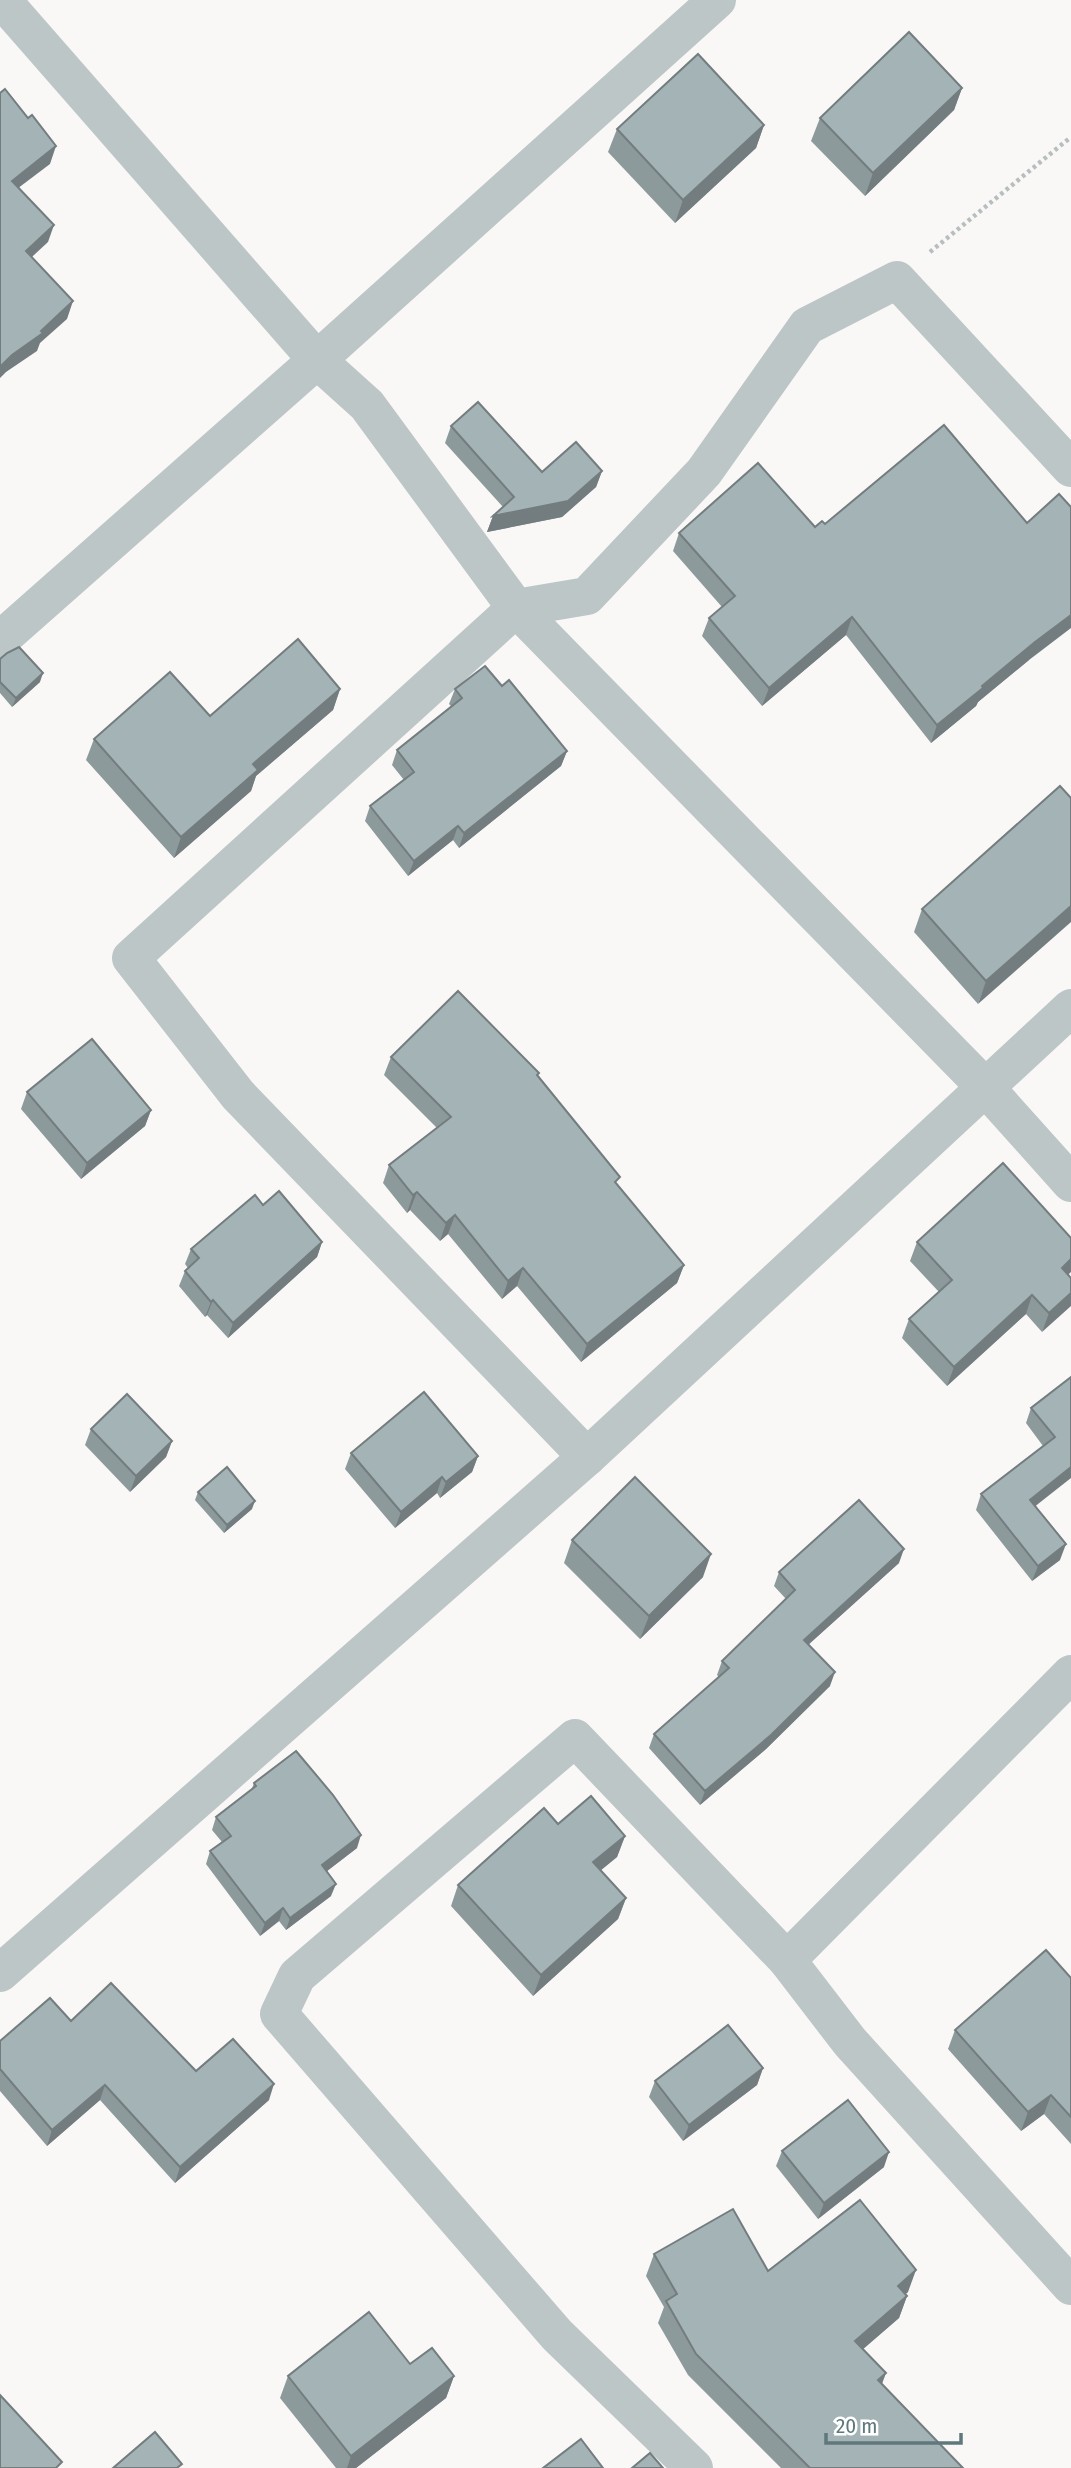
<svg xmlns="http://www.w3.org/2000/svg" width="1071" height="2468" viewBox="0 0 1071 2468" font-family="'Fira Sans Condensed',sans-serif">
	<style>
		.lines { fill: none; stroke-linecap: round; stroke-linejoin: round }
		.path { stroke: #b8bebf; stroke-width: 4.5; stroke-dasharray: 3.5 3.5; stroke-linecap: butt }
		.minor { stroke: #bdc6c7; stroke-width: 38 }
		.wall { fill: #8d9a9c }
		.shaded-wall { fill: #737d7f }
		.building { fill: #a4b3b5; stroke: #737d7f; stroke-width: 2 }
	</style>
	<rect width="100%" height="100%" fill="#f9f8f7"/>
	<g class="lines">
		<polyline class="path" points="930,252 1071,137"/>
		<g class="minor">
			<polyline points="2,0 317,360 367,405 516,608 985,1087 1071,1183"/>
			<polyline points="0,640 317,360 717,0"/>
			<polyline points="587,1457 238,1095 131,958 516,608 587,596 704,472 807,326 897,280 1071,468"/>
			<polyline points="787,1960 1071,1674"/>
			<polyline points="0,1973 587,1457 1071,1008"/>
			<polyline points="694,2468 557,2335 279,2014 297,1976 575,1738 787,1960 850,2042 1071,2286"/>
		</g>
	</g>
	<g class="wall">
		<polygon points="962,88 954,110 865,196 811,141 820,118"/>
		<polygon points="764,125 756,148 675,223 608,152 617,129"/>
		<polygon points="451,426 542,472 602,471 596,487 562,517 487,532 493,516 503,507 445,443"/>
		<polygon points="825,524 1029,660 978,702 976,706 931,743 846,635 762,706 702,636 709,618 722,607 673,551 679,533 815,527"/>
		<polygon points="0,659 40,682 12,707 0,693"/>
		<polygon points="502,686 567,751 561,766 459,848 453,840 408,876 365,821 370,806 404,780 392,765 397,750 451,706 449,704 455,689"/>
		<polygon points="340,689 333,710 256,776 251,791 174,858 86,760 94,739"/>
		<polygon points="1060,786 978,1004 914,932 922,909"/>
		<polygon points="391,1057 538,1076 617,1185 684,1265 677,1283 581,1362 517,1286 502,1299 448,1234 440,1241 410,1210 407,1213 383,1183 389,1165 437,1128 384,1075"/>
		<polygon points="27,1092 151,1110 145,1126 81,1179 21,1109"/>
		<polygon points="263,1205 322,1242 317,1257 228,1338 207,1315 205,1317 179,1286 185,1271 188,1268 185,1264 191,1249"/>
		<polygon points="917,1242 1068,1275 1042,1332 1026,1314 947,1386 902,1338 909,1319 939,1292 910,1261"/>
		<polygon points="1071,1377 1036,1506 1060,1560 1032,1581 976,1510 981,1494 1043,1446 1026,1423 1031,1408"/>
		<polygon points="91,1429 172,1441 166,1457 130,1492 85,1445"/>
		<polygon points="351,1453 478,1456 472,1472 440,1498 437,1493 395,1528 345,1469"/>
		<polygon points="198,1492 252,1509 224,1533 195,1500"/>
		<polygon points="572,1540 703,1577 640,1639 564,1563"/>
		<polygon points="899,1563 808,1645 830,1686 766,1749 700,1805 649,1748 654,1734 719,1677 717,1675 722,1661 786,1599 774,1586 779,1572"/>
		<polygon points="254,1783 357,1848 327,1871 331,1896 286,1930 279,1921 260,1936 206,1864 210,1851 222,1842 212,1830 216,1817 251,1791"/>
		<polygon points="558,1824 625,1836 617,1857 600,1871 626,1898 618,1919 533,1996 451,1906 458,1885"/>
		<polygon points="1071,1978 1071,2144 1044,2114 1021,2131 948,2049 955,2030"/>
		<polygon points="71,2021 196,2071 269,2100 175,2183 100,2100 47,2146 0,2091 0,2041"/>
		<polygon points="763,2068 757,2085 683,2141 649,2097 655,2081"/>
		<polygon points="782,2151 884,2167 818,2219 776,2166"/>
		<polygon points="654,2254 908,2292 905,2294 907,2296 899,2318 863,2349 882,2384 963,2468 781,2468 688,2375 658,2323 664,2307 646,2276"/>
		<polygon points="410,2364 454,2376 446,2398 356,2468 336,2468 280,2398 288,2376"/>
	</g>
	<g class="shaded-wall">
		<polygon points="962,88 954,110 865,196 873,173"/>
		<polygon points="764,125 756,148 675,223 683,200"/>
		<polygon points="56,146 50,164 5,198 12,181"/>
		<polygon points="54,225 48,242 20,268 26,251"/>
		<polygon points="73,301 67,319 40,343 37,351 6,372 0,378 0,367 12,355"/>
		<polygon points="602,471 596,487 562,517 487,532 493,516"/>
		<polygon points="1071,615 1071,628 1029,660 978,702 976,706 931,743 937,725 1035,642"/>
		<polygon points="852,617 846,635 762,706 769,688"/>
		<polygon points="43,673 40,682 12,707 16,698"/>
		<polygon points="340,689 333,710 256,776 251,791 174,858 181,837 253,764"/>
		<polygon points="567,751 561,766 459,848 464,833"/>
		<polygon points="458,826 453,840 408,876 414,861"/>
		<polygon points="1071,906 1071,922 978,1004 986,981"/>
		<polygon points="151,1110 145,1126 81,1179 87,1163"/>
		<polygon points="417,1192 410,1210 407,1213 413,1195"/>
		<polygon points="455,1215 448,1234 440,1241 446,1223"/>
		<polygon points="322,1242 317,1257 228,1338 233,1323"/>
		<polygon points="1071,1259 1071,1272 1055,1287 1062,1268"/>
		<polygon points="684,1265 677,1283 581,1362 587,1344"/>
		<polygon points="523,1268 517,1286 502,1299 508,1281"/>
		<polygon points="1071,1293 1071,1306 1042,1332 1049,1313"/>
		<polygon points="1032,1295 1026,1314 947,1386 954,1367"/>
		<polygon points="213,1300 207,1315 205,1317 211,1302"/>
		<polygon points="172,1441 166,1457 130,1492 136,1476"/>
		<polygon points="478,1456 472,1472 440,1498 446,1482"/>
		<polygon points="1071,1467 1071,1478 1024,1515 1030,1500"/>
		<polygon points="442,1477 437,1493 395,1528 401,1512"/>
		<polygon points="255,1501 252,1509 224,1533 227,1525"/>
		<polygon points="1066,1544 1060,1560 1032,1581 1038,1566"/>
		<polygon points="904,1549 899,1563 798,1654 804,1640"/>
		<polygon points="711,1554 703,1577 640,1639 649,1616"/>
		<polygon points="835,1672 830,1686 766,1749 700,1805 705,1791"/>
		<polygon points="361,1835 357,1848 318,1878 322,1865"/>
		<polygon points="625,1836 617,1857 585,1883 593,1862"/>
		<polygon points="336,1884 331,1896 286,1930 290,1918"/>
		<polygon points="626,1898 618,1919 533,1996 541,1975"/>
		<polygon points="283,1908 279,1921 260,1936 265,1923"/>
		<polygon points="763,2068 757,2085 683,2141 689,2125"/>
		<polygon points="274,2084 269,2100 175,2183 180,2167"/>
		<polygon points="105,2085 100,2100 47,2146 52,2130"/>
		<polygon points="1051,2095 1044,2114 1021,2131 1028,2112"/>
		<polygon points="889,2152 884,2167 818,2219 824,2203"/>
		<polygon points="916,2270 908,2292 891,2307 898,2286"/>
		<polygon points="907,2296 899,2318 847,2363 855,2341"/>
		<polygon points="886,2373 878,2395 878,2380"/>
		<polygon points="454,2376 446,2398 356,2468 347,2468 351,2456"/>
	</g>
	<g class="building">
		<polygon points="909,32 962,88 873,173 820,118"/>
		<polygon points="698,54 764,125 683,200 617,129"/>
		<polygon points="5,89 28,118 32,115 56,146 12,181 54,225 26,251 73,301 41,331 43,333 12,355 0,367 0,93"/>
		<polygon points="478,402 542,472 576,442 602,471 568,501 493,516 514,497 451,426"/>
		<polygon points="944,425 1027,523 1059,494 1071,507 1071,615 1035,642 982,686 983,688 937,725 852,617 769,688 709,618 735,596 679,533 758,463 815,527 822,521 825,524"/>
		<polygon points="298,639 340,689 253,764 258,770 181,837 94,739 170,672 210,716"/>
		<polygon points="19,647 43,673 16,698 0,682 0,659 7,653"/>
		<polygon points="485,666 502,686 509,680 567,751 464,833 458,826 414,861 370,806 414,772 397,750 462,698 455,689"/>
		<polygon points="1060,786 1071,798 1071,906 986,981 922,909"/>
		<polygon points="458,991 539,1073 537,1075 620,1177 615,1182 684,1265 587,1344 523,1268 508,1281 455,1215 446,1223 417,1192 413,1195 389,1165 451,1117 391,1057"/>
		<polygon points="92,1039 151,1110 87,1163 27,1092"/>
		<polygon points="1003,1163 1071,1238 1071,1259 1062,1268 1071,1278 1071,1293 1049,1313 1032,1295 954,1367 909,1319 952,1280 917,1242"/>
		<polygon points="279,1191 322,1242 233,1323 213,1300 211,1302 185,1271 199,1258 191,1249 255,1195 263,1205"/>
		<polygon points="1071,1377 1071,1467 1030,1500 1066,1544 1038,1566 981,1494 1055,1437 1031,1408"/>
		<polygon points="424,1392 478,1456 446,1482 442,1477 401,1512 351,1453"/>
		<polygon points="127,1394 172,1441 136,1476 91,1429"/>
		<polygon points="227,1467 255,1501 227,1525 198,1492"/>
		<polygon points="635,1477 711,1554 649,1616 572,1540"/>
		<polygon points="859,1500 904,1549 804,1640 835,1672 771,1735 705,1791 654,1734 729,1668 722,1661 795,1590 779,1572"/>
		<polygon points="296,1751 333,1795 361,1835 322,1865 336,1884 290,1918 283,1908 265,1923 210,1851 231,1836 216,1817 256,1786 254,1783"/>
		<polygon points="591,1796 625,1836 593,1862 626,1898 541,1975 458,1885 544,1808 558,1824"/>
		<polygon points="1046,1950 1071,1978 1071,2117 1051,2095 1028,2112 955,2030"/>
		<polygon points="111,1983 196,2071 233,2039 274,2084 180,2167 105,2085 52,2130 0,2069 0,2041 50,1998 71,2021"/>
		<polygon points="728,2025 763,2068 689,2125 655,2081"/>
		<polygon points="848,2100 889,2152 824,2203 782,2151"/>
		<polygon points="860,2200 916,2270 898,2286 907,2296 855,2341 886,2373 878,2380 963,2468 810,2468 696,2354 666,2301 677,2294 654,2254 733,2209 768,2271"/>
		<polygon points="369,2312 410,2364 432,2348 454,2376 351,2456 288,2376"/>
		<polygon points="0,2395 62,2462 56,2468 0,2468"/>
		<polygon points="155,2432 182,2464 177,2468 113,2468"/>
		<polygon points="581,2439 603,2468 543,2468"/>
		<polygon points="650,2453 663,2468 632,2468"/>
	</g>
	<path d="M826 2433v10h135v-10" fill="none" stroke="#5f787c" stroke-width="3.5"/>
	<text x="836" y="2433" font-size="21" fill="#5f787c" stroke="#ffffff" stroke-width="5" paint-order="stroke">20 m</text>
</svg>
